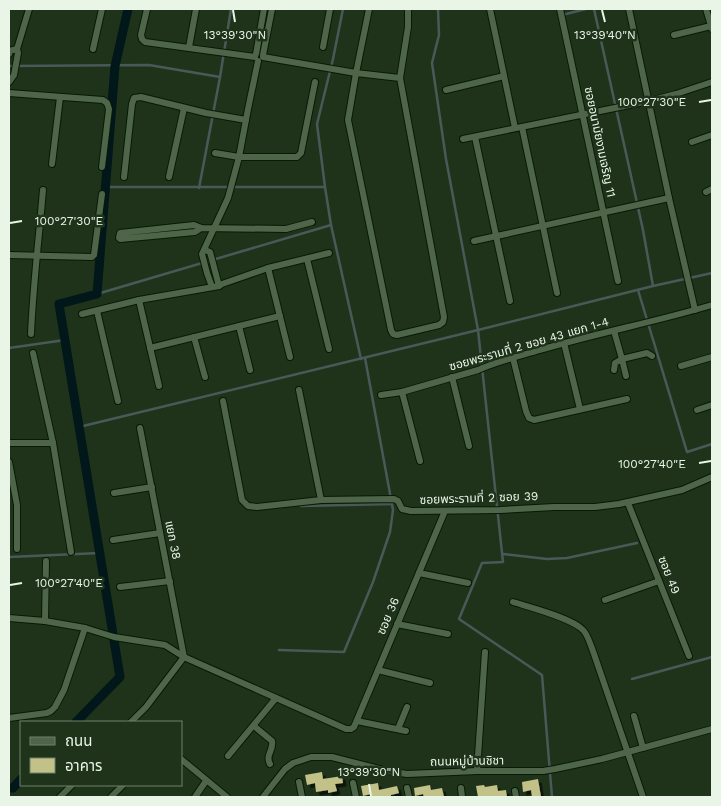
<svg xmlns="http://www.w3.org/2000/svg" width="721" height="806" viewBox="0 0 721 806" font-family="'Work Sans','Noto Sans Thai',sans-serif">
	<style>
		.lines { fill: none; stroke-linecap: round; stroke-linejoin: round }
		.stream { stroke: #475a58; stroke-width: 2.5 }
		.canal { stroke: #01171a; stroke-width: 9 }
		.building { fill: #c2c188; filter: url(#shadow) }
		.minor-casing { stroke: #071a05; stroke-width: 8 }
		.minor { stroke: #4f654a; stroke-width: 6 }
		.ticks { fill: none; stroke: #e9f6e7; stroke-width: 2 }
		.labels { text-anchor: middle; dominant-baseline: central; stroke-width: 5; stroke-linejoin: round; paint-order: stroke }
		.street-label { font-size: 12px; fill: #e9f6e7; stroke: #1f331b }
		.ticks-label { font-size: 12px; text-anchor: middle; fill: #e9f6e7; stroke: #1f331b; stroke-width: 5; stroke-linejoin: round; paint-order: stroke }
	</style>
	<defs>
		<filter id="shadow"><feDropShadow dx="3.5" dy="3.5" stdDeviation="0" flood-color="#0009"/></filter>
	</defs>
	<rect width="100%" height="100%" fill="#1f331b"/>
	<g class="lines">
		<g class="stream">
			<polyline points="343,9 333,59 317,124 325,187 331,225 361,359"/>
			<polyline points="438,9 439,35 432,63 446,159 478,330 503,562 482,563 459,619 542,675 552,797"/>
			<polyline points="594,9 643,230 653,286"/>
			<polyline points="566,14 586,9"/>
			<polyline points="9,66 149,65 220,77 199,188"/>
			<polyline points="220,77 231,9"/>
			<polyline points="105,187 325,187"/>
			<polyline points="638,290 687,452 712,444"/>
			<polyline points="97,294 331,225"/>
			<polyline points="9,348 65,340"/>
			<polyline points="79,427 478,330 653,286 712,273"/>
			<polyline points="301,506 392,504"/>
			<polyline points="503,554 547,559 567,558 637,543"/>
			<polyline points="9,557 100,553"/>
			<polyline points="279,650 344,652 373,582 390,532 393,510 365,358"/>
			<polyline points="632,679 712,657"/>
		</g>
		<g class="canal">
			<polyline points="76,722 120,677 59,304 97,294 115,66 128,9"/>
			<polyline points="9,788 13,788 21,779"/>
		</g>
	</g>
	<g class="building">
		<polygon points="322,772 323,779 342,776 343,783 335,784 337,791 328,793 328,790 316,792 315,783 307,785 305,775"/>
		<polygon points="538,779 541,797 532,797 531,790 523,792 522,782"/>
		<polygon points="378,783 379,790 397,786 399,793 391,795 391,797 371,797 371,794 363,796 361,786"/>
		<polygon points="430,785 431,790 442,788 444,797 424,797 423,794 415,796 414,788"/>
		<polygon points="484,785 485,787 497,785 498,791 506,790 507,797 478,797 476,786"/>
	</g>
	<g class="lines">
		<g class="minor-casing">
			<g id="minor">
				<polyline points="147,9 141,35 142,39 145,42 255,57"/>
				<polyline points="490,9 515,128"/>
				<polyline points="560,9 618,281"/>
				<polyline points="629,9 669,198 695,310"/>
				<polyline points="706,9 712,29"/>
				<polyline points="674,35 711,26"/>
				<polyline points="189,47 196,9"/>
				<polyline points="323,47 330,9"/>
				<polyline points="93,49 102,9"/>
				<polyline points="9,54 9,51 17,49"/>
				<polyline points="256,54 264,9"/>
				<polyline points="263,55 272,9"/>
				<polyline points="263,57 356,73 369,9"/>
				<polyline points="400,78 444,317 443,322 439,325 397,335 393,334 391,330 348,120 356,73 400,78 408,27 408,9"/>
				<polyline points="9,82 14,75 18,53 17,49 29,9"/>
				<polyline points="446,90 504,76"/>
				<polyline points="9,93 103,100 107,103 109,109 102,167"/>
				<polyline points="522,127 557,293"/>
				<polyline points="475,137 510,301"/>
				<polyline points="463,139 649,101 676,94 712,82"/>
				<polyline points="692,142 712,135"/>
				<polyline points="215,153 239,157 297,157 301,153 315,82"/>
				<polyline points="52,164 60,97"/>
				<polyline points="124,177 132,104 134,98 141,97 206,113 246,120"/>
				<polyline points="169,177 184,108"/>
				<polyline points="706,192 712,189"/>
				<polyline points="201,228 195,232 120,239 119,238 120,233 194,225 201,228 286,229 312,222"/>
				<polyline points="474,241 669,198"/>
				<polyline points="205,250 210,252 219,286"/>
				<polyline points="9,255 92,257 94,255 102,194"/>
				<polyline points="307,259 329,349"/>
				<polyline points="268,268 290,357"/>
				<polyline points="212,287 207,273 202,254 228,198 239,157 248,109 258,61"/>
				<polyline points="139,300 159,386"/>
				<polyline points="97,311 118,401"/>
				<polyline points="82,314 139,300 219,286 222,284 268,268 329,253"/>
				<polyline points="239,326 250,370"/>
				<polyline points="614,331 622,359 647,353 652,356"/>
				<path d="M31,334C33,286 39,238 43,190"/>
				<polyline points="194,337 205,377"/>
				<polyline points="564,343 580,409"/>
				<polyline points="150,348 280,316"/>
				<polyline points="33,353 53,443 71,552"/>
				<polyline points="513,358 526,411 529,418 534,420 627,399"/>
				<polyline points="681,366 712,357"/>
				<polyline points="614,370 615,363 622,359 626,376"/>
				<polyline points="452,377 469,446"/>
				<polyline points="299,390 321,500"/>
				<polyline points="402,392 420,461"/>
				<path d="M381,395L402,392L478,370C498,361 520,356 540,350C597,333 655,322 712,305"/>
				<polyline points="223,401 242,500 248,506 257,507 321,500 394,499 398,501 402,509 411,511 500,510 554,507 595,507 619,504 682,490 712,477"/>
				<polyline points="697,410 712,405"/>
				<polyline points="9,443 53,443"/>
				<polyline points="9,462 17,505 17,549"/>
				<polyline points="114,493 152,487"/>
				<polyline points="628,503 689,656"/>
				<polyline points="113,540 160,533"/>
				<polyline points="419,573 468,583"/>
				<polyline points="120,587 170,581"/>
				<polyline points="605,600 659,581"/>
				<path d="M513,602C529,607 572,618 583,630C588,635 590,644 593,651L643,797"/>
				<polyline points="9,618 45,621 85,628 114,637 165,645 184,657 346,729 351,729 354,727 445,511"/>
				<polyline points="45,621 46,561"/>
				<polyline points="397,624 448,634"/>
				<polyline points="378,670 430,683"/>
				<polyline points="634,716 643,748"/>
				<polyline points="9,718 47,713 51,711 55,707 64,690 85,628"/>
				<polyline points="357,721 406,731"/>
				<polyline points="131,722 146,707 184,657 140,428"/>
				<path d="M254,726L272,741C274,750 265,755 270,764"/>
				<polyline points="398,729 407,707"/>
				<polyline points="228,756 276,698"/>
				<polyline points="181,759 227,797"/>
				<polyline points="477,771 485,652"/>
				<polyline points="299,782 302,797"/>
				<polyline points="353,783 356,797"/>
				<polyline points="407,788 409,797"/>
				<polyline points="461,788 462,797"/>
				<polyline points="515,791 516,797"/>
				<polyline points="60,797 72,785"/>
				<polyline points="111,797 123,785"/>
				<polyline points="195,797 206,781"/>
				<polyline points="263,797 285,769 293,763 311,757 332,757 387,771 407,774 477,771 543,771 555,769 602,759 712,729"/>
			</g>
		</g>
		<use href="#minor" class="minor"/>
	</g>
	<path class="ticks" d="M233,10L235,22M602,10L605,22M699,102L711,100M10,223L22,221M699,463L711,461M10,585L22,583M369,784L371,796"/>
	<g class="labels">
		<g class="street-label">
			<text transform="translate(600 142) rotate(78)">ซอยอนามัยงามเจริญ 11</text>
			<text transform="translate(529 344) rotate(-16)">ซอยพระรามที่ 2 ซอย 43 แยก 1-4</text>
			<text transform="translate(479 498) rotate(-2)">ซอยพระรามที่ 2 ซอย 39</text>
			<text transform="translate(173 540) rotate(79)">แยก 38</text>
			<text transform="translate(669 575) rotate(68)">ซอย 49</text>
			<text transform="translate(388 616) rotate(-67)">ซอย 36</text>
			<text transform="translate(467 761) rotate(-1)">ถนนหมู่บ้านชิชา</text>
		</g>
	</g>
	<g class="ticks-label">
		<text x="605" y="39">13°39'40"N</text>
		<text x="235" y="39">13°39'30"N</text>
		<text x="652" y="106">100°27'30"E</text>
		<text x="69" y="225">100°27'30"E</text>
		<text x="652" y="468">100°27'40"E</text>
		<text x="69" y="587">100°27'40"E</text>
		<text x="369" y="776">13°39'30"N</text>
	</g>
	<rect width="721" height="806" fill="none" stroke="#e9f6e7" stroke-width="20"/>
	<rect x="20" y="721" width="162" height="65" fill="#1f331b" stroke="#70816d"/>
	<rect x="30" y="737" width="25" height="8" fill="#4f654a" stroke="#70816d"/>
	<text x="65" y="746" font-size="15" fill="#e9f6e7">ถนน</text>
	<rect x="30" y="758" width="25" height="15" fill="#c2c188" stroke="#70816d"/>
	<text x="65" y="771" font-size="15" fill="#e9f6e7">อาคาร</text>
</svg>
